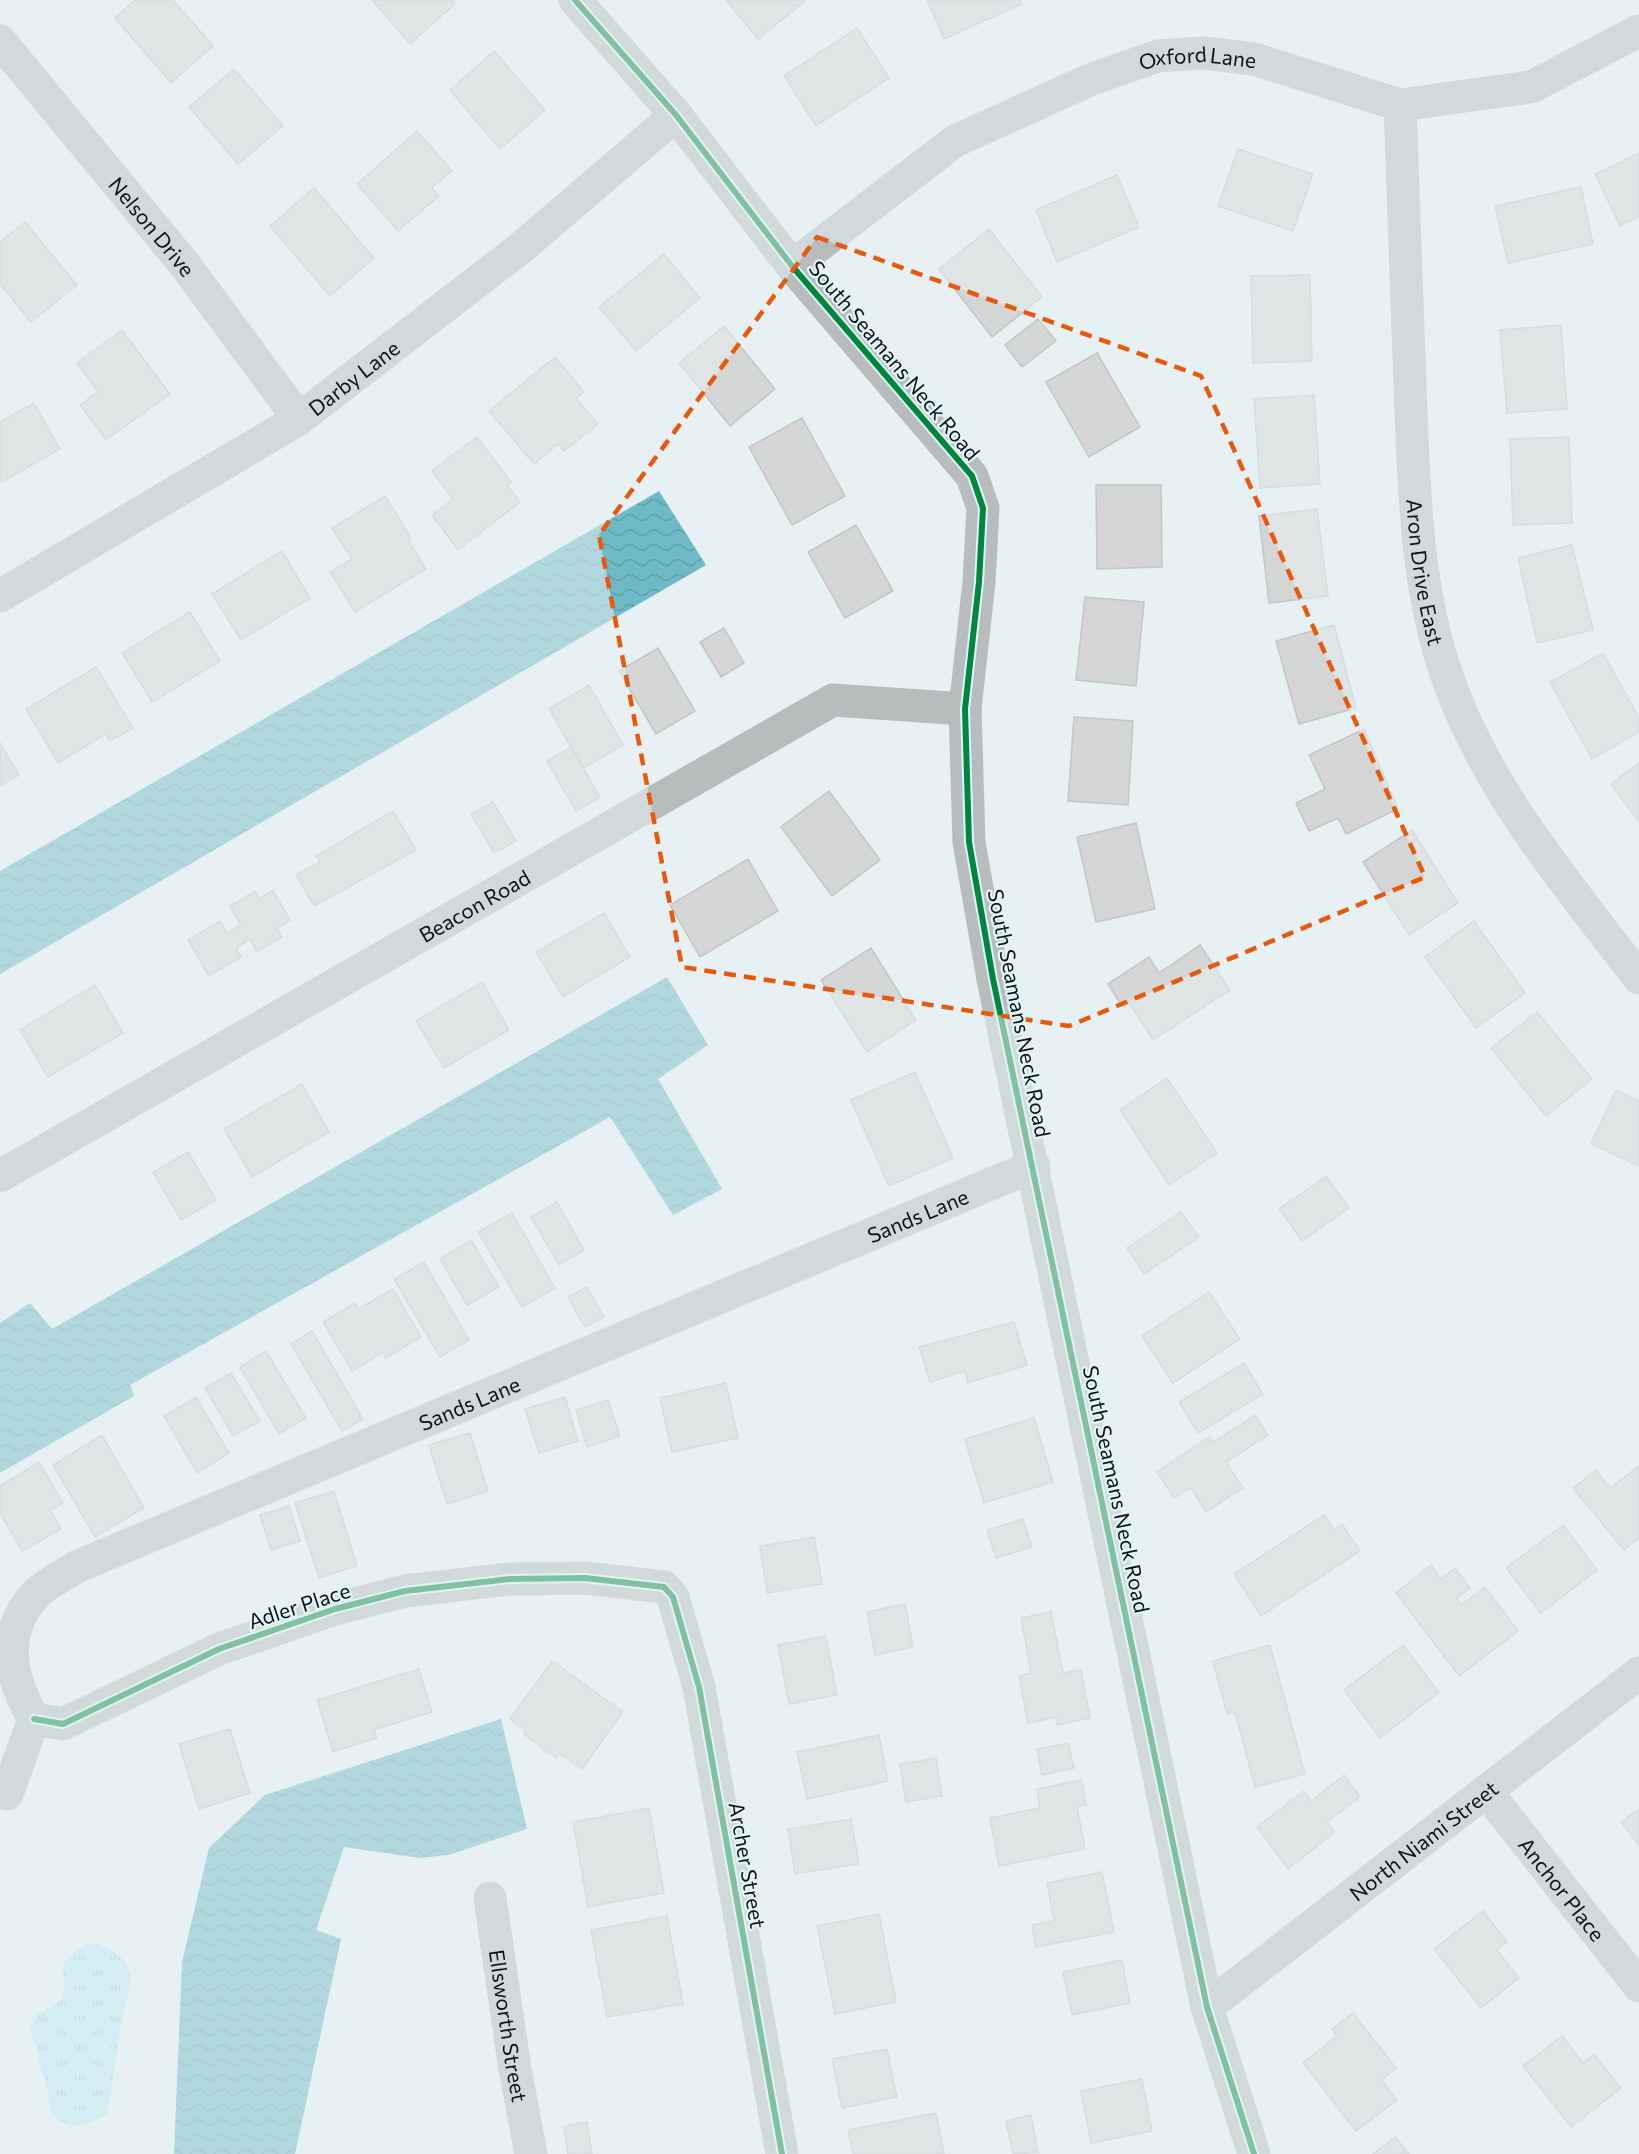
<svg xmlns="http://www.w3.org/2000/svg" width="1639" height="2154" viewBox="0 0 1639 2154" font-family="Commissioner,sans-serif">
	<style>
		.grass { fill: url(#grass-tufts) }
		.water { fill: url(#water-waves) }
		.building { fill: #d4d6d5; stroke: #c3c6c5; stroke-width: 1.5 }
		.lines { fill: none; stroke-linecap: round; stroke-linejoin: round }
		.minor { stroke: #b8bcbd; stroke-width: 33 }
		.cycleway-casing { stroke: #e2f4f8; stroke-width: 10 }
		.cycleway { stroke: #00873e; stroke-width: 6 }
		.marked { fill: none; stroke: #e8590c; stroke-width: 4.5; stroke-dasharray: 12 8; stroke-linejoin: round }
		.labels { text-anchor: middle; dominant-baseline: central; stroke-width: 4.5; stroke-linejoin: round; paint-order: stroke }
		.street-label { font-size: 21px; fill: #0d1415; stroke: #e2f4f8 }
	</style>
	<defs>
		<pattern id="grass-tufts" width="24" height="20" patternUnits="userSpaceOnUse" patternTransform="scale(1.5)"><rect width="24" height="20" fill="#baeaf4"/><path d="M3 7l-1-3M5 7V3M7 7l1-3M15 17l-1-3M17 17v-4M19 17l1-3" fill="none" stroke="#9fc8d0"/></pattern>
		<pattern id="water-waves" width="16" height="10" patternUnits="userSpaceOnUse" patternTransform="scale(1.5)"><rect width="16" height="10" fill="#6fbac7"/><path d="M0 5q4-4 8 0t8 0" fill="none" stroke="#5f9faa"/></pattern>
	</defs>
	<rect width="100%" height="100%" fill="#e7f0f3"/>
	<path class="grass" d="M90,1943C107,1945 126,1955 130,1975C133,1988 126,1999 124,2010C116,2044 115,2080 106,2115C82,2126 74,2132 51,2115L48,2092L30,2027L37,2015L63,1999C67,1966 52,1962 90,1943Z"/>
	<g class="water">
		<polygon points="659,491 706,565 0,974 0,871"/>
		<polygon points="667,977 708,1045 658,1079 722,1189 673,1215 610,1117 130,1385 134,1396 0,1473 0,1323 30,1303 52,1329"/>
		<polygon points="501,1719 527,1829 448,1855 420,1858 344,1847 316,1930 341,1939 295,2154 174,2154 182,1962 209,1848 265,1795"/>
	</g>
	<g class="building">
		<polygon points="135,0 173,0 213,46 171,83 115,18"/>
		<polygon points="372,0 452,0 455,4 410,44"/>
		<polygon points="726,0 803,0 804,2 758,39"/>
		<polygon points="927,0 1020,0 1022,4 944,39"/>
		<polygon points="857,28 889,78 816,126 784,76"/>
		<polygon points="494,51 545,110 500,149 450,90"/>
		<polygon points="234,69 283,126 238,164 189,107"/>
		<polygon points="417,131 452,171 432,187 439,196 398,231 357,184"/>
		<polygon points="1238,149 1313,174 1293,231 1218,206"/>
		<polygon points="1639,153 1639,217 1620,226 1595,174"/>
		<polygon points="1117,175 1139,227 1057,262 1036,210"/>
		<polygon points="1581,187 1593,244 1508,263 1495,206"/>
		<polygon points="314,188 374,258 330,296 270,226"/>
		<polygon points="25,222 77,285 31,322 0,284 0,242"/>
		<polygon points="989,229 1042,297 992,337 939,269"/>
		<polygon points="664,254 700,298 636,351 599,307"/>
		<polygon points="1310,275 1312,361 1253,363 1251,276"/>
		<polygon points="1038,319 1056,341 1022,367 1005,345"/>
		<polygon points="1561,325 1567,409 1507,413 1500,330"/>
		<polygon points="724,326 775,389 730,426 679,363"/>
		<polygon points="122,330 170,394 106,440 80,405 98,392 77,363"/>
		<polygon points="1097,353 1140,427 1089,457 1046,382"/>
		<polygon points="555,357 584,392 576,398 598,424 564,451 558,444 534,464 489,411"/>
		<polygon points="1314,395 1320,484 1260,488 1254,399"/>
		<polygon points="34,403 60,449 0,483 0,422"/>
		<polygon points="802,418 845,496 792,525 749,447"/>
		<polygon points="477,437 511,482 507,485 520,502 458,550 432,515 453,499 432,471"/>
		<polygon points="1569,437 1572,523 1513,525 1510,439"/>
		<polygon points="1096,485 1161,485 1162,567 1097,569"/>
		<polygon points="385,496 411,538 408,540 426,569 355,612 330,572 352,559 332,528"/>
		<polygon points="1317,509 1328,596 1269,603 1259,516"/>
		<polygon points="856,525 893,591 845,618 808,552"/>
		<polygon points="1572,545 1593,630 1537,643 1518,558"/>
		<polygon points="282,551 310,598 241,640 212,594"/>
		<polygon points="1085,597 1144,602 1136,686 1076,680"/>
		<polygon points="190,612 220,661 152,702 122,653"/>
		<polygon points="1334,625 1356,708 1299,724 1276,641"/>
		<polygon points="724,628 744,663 721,677 700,642"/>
		<polygon points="658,648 695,711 656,734 619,671"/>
		<polygon points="1603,653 1639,718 1639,732 1592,759 1550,682"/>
		<polygon points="96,667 133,728 110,741 106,734 58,763 26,709"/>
		<polygon points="589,685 623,745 583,768 549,709"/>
		<polygon points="1074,717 1133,721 1128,805 1068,801"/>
		<polygon points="1364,729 1398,809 1346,834 1338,818 1309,831 1296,803 1325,789 1309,755"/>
		<polygon points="0,743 19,775 0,786"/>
		<polygon points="571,747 600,797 576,811 547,761"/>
		<polygon points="1639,763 1639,822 1611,784"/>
		<polygon points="829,791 880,860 832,896 781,827"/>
		<polygon points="493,802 516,841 494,853 471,814"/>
		<polygon points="393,811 416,850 314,906 296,875 320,862 316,856"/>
		<polygon points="1136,823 1155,909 1096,922 1077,837"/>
		<polygon points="1412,830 1458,903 1409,935 1363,862"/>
		<polygon points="748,859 778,911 700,957 670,905"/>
		<polygon points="273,890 290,920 277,928 282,937 257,952 250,939 236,948 241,957 209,976 188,940 220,921 227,933 241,925 230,906 255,891 259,899"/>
		<polygon points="604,913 630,957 563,997 536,952"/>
		<polygon points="1474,921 1525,993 1476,1028 1425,957"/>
		<polygon points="1200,945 1230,990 1153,1040 1129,1003 1123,1008 1108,984 1149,957 1159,973"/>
		<polygon points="871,948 916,1020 867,1052 821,980"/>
		<polygon points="482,982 509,1030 444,1068 416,1021"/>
		<polygon points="95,985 123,1033 48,1077 20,1030"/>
		<polygon points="1537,1012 1592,1079 1546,1116 1491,1048"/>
		<polygon points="915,1072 953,1158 889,1186 851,1100"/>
		<polygon points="1167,1078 1217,1153 1169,1185 1120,1110"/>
		<polygon points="302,1084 329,1132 252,1177 224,1129"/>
		<polygon points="1616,1090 1639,1101 1639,1166 1591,1144"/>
		<polygon points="188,1152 216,1200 181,1220 153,1172"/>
		<polygon points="1326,1176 1349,1208 1302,1241 1279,1209"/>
		<polygon points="557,1202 584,1250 559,1265 531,1217"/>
		<polygon points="1181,1212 1199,1237 1144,1274 1127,1248"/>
		<polygon points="512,1213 555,1288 522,1307 478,1232"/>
		<polygon points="471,1240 499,1287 467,1305 440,1259"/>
		<polygon points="424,1262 469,1340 440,1357 394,1279"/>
		<polygon points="587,1287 604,1317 585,1327 568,1297"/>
		<polygon points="393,1289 421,1337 386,1358 383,1352 352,1371 323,1322 355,1303 358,1309"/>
		<polygon points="1209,1292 1240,1339 1173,1383 1142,1336"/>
		<polygon points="1014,1322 1027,1365 968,1383 965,1371 930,1382 919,1347"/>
		<polygon points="312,1331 363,1419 342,1431 291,1344"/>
		<polygon points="266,1351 306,1418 279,1434 240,1367"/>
		<polygon points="1244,1363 1263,1394 1198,1433 1179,1402"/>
		<polygon points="231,1373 260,1421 233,1436 205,1388"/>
		<polygon points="726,1383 738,1438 672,1452 660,1398"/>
		<polygon points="196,1397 229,1453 197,1473 164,1416"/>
		<polygon points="565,1397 578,1441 539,1453 525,1409"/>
		<polygon points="608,1400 620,1436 587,1447 576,1410"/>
		<polygon points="1255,1415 1268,1435 1226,1462 1243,1488 1206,1512 1191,1488 1174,1498 1157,1472 1209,1437 1214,1442"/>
		<polygon points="1034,1418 1053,1482 984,1503 965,1439"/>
		<polygon points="470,1433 488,1491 447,1504 429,1445"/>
		<polygon points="102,1435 144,1508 95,1537 53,1465"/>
		<polygon points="39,1462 63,1503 50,1510 61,1529 22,1551 0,1513 0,1486"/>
		<polygon points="1639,1466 1639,1538 1624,1550 1573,1488 1596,1470 1610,1488"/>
		<polygon points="334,1491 357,1566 319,1578 295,1503"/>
		<polygon points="289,1506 300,1541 271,1550 260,1515"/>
		<polygon points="1324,1515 1334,1530 1342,1524 1360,1551 1261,1616 1234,1574"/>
		<polygon points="1023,1519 1032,1547 996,1558 987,1530"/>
		<polygon points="1563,1525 1597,1570 1541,1613 1506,1568"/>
		<polygon points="814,1537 822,1584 767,1593 760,1546"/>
		<polygon points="1431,1565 1441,1579 1455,1568 1470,1588 1457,1598 1461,1605 1485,1587 1518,1631 1459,1676 1396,1593"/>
		<polygon points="905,1604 913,1647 875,1655 867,1612"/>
		<polygon points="1051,1612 1063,1673 1081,1670 1090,1718 1057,1725 1056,1717 1028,1723 1019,1676 1031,1673 1021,1618"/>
		<polygon points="826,1636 837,1695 789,1704 778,1645"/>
		<polygon points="1270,1645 1305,1774 1255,1787 1235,1712 1227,1714 1213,1661"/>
		<polygon points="1403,1645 1439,1692 1380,1738 1344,1690"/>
		<polygon points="552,1661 623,1712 582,1769 559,1753 556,1758 524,1734 526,1731 510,1719"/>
		<polygon points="419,1669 432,1712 374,1730 377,1738 333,1752 317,1700"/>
		<polygon points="230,1729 250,1793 199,1809 179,1744"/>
		<polygon points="879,1735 888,1781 807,1799 797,1752"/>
		<polygon points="1068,1743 1074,1768 1042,1775 1037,1749"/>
		<polygon points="936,1758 942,1796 906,1802 900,1764"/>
		<polygon points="1344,1775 1360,1797 1327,1822 1335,1832 1288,1869 1257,1827 1304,1791 1311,1801"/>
		<polygon points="1082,1780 1086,1805 1077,1807 1085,1849 999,1866 990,1818 1040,1808 1037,1789"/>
		<polygon points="649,1808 664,1893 588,1907 573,1822"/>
		<polygon points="1639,1809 1639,1845 1621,1822"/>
		<polygon points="851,1819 859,1864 795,1874 788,1829"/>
		<polygon points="1102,1872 1114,1932 1036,1947 1032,1925 1054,1921 1047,1883"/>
		<polygon points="1483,1911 1507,1942 1497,1950 1519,1978 1481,2008 1434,1949"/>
		<polygon points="879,1914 896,2002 835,2014 817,1926"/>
		<polygon points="667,1916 683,2004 607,2017 591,1930"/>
		<polygon points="1122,1960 1130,2003 1072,2015 1063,1972"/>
		<polygon points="1353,2013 1396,2068 1382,2080 1397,2100 1356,2131 1303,2063 1337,2036 1332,2029"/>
		<polygon points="1562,2036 1583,2063 1594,2054 1621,2088 1571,2127 1523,2066"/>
		<polygon points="887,2049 897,2097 842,2108 832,2059"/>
		<polygon points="1142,2079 1152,2131 1091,2143 1081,2091"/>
		<polygon points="936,2113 944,2154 853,2154 848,2130"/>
		<polygon points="1031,2115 1038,2152 1013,2154 1006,2121"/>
		<polygon points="587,2122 592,2154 568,2154 564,2126"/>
		<polygon points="1395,2137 1409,2154 1373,2154"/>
	</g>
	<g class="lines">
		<g class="minor">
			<polyline points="575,0 676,115 792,266 972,476 983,508 979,582 965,709 969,842 993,979 1207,2007 1254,2154"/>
			<path id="s1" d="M0,41L185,265L299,419"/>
			<path id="s2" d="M1400,105C1403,199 1407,293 1410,387C1414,485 1415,585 1448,679C1488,792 1567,884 1639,978"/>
			<path id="s3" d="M792,266L955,141L1092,79L1158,56L1204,53L1254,59L1400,105L1531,87L1639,31"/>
			<path id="s4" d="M0,596L299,419L522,247L676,115"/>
			<path id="s5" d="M0,1176L833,700L965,709"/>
			<polyline points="34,1719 63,1724 219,1649 335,1609 405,1591 510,1579 585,1578 664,1587 673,1597 699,1687 782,2154"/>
			<path id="s6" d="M34,1719C9,1677 0,1631 37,1593C48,1583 63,1576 76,1567L1034,1166"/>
			<path id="s7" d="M1486,1791L1639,1986"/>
			<polyline points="7,1794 34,1719"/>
			<path id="s8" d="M490,1898L515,2069L531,2154"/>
			<path id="s9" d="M1207,2007L1639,1673"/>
		</g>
		<g class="cycleway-casing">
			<g id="cycleway">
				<polyline points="575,0 676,115 792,266 972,476 983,508 979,582 965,709 969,842 993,979 1207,2007 1254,2154"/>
				<polyline points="34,1719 63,1724 219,1649 335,1609 405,1591 510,1579 585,1578 664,1587 673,1597 699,1687 782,2154"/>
			</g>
		</g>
		<use href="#cycleway" class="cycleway"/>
	</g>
	<path d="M0 0H1639V2154H0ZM817,237L1201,376L1425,877L1069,1026L682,967L599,535Z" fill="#e7f0f3" fill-opacity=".55" fill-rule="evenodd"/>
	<path class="marked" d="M817,237L1201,376L1425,877L1069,1026L682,967L599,535Z"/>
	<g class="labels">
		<g class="street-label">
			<text stroke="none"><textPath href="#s3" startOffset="465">Oxford Lane</textPath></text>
			<text stroke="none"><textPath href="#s1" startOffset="240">Nelson Drive</textPath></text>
			<text transform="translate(895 360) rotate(50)">South Seamans Neck Road</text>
			<text stroke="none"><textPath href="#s4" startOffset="416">Darby Lane</textPath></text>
			<text stroke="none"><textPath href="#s2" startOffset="468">Aron Drive East</textPath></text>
			<text stroke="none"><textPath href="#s5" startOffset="546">Beacon Road</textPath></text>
			<text transform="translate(1020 1013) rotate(79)">South Seamans Neck Road</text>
			<text stroke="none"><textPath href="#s6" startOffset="1096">Sands Lane</textPath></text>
			<text stroke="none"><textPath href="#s6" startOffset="610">Sands Lane</textPath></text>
			<text transform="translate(1117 1489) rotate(78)">South Seamans Neck Road</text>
			<text transform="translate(299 1605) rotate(-18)">Adler Place</text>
			<text stroke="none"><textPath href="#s9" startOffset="273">North Niami Street</textPath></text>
			<text transform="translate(748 1865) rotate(80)">Archer Street</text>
			<text stroke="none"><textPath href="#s7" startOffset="124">Anchor Place</textPath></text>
			<text stroke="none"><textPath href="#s8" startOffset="129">Ellsworth Street</textPath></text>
		</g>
	</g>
</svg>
